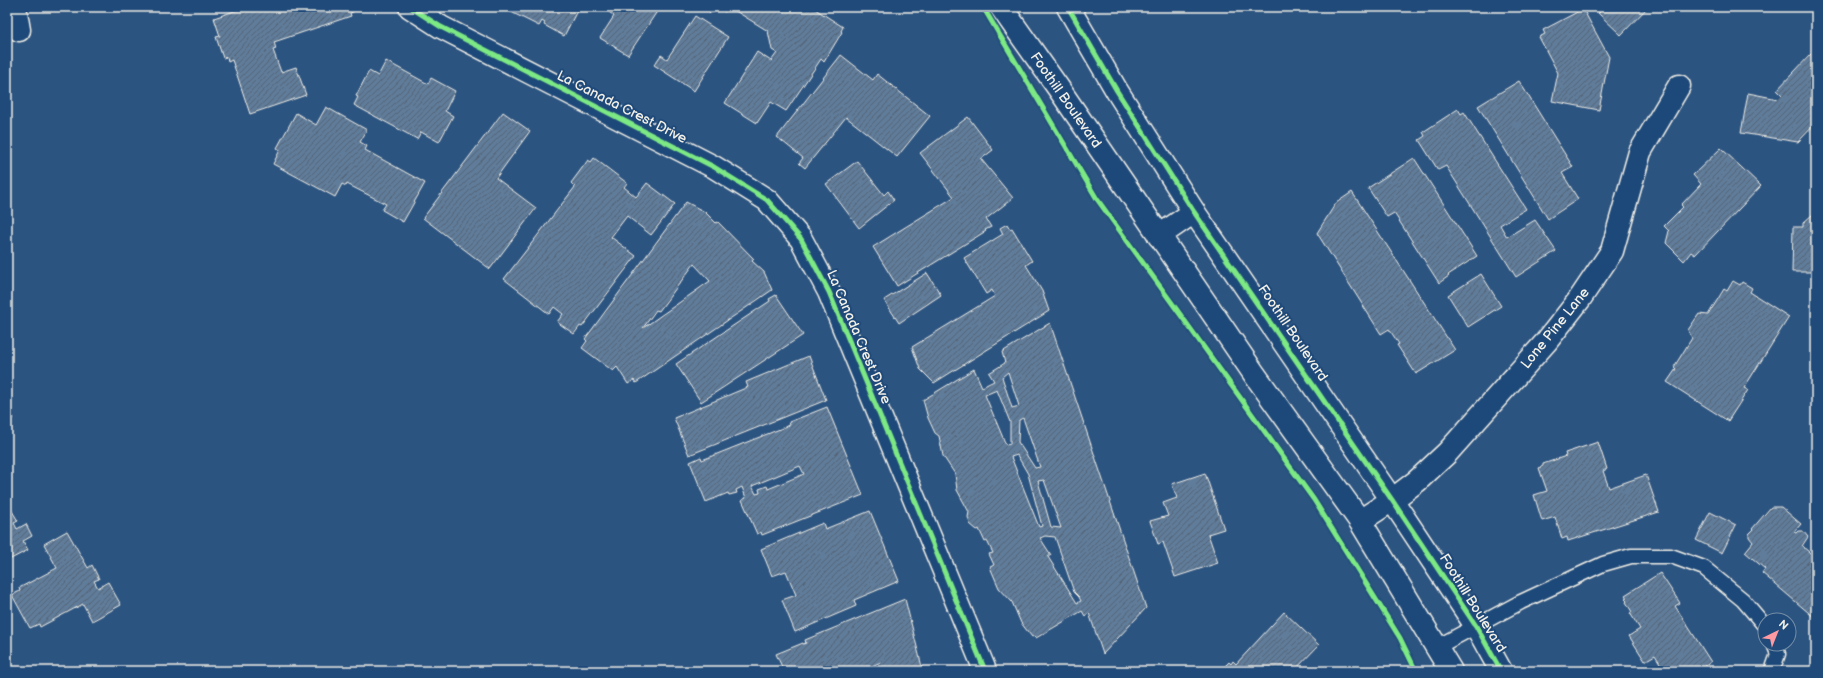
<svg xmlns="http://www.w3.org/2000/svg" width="1823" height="678" viewBox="0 0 1823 678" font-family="'Balsamiq Sans',sans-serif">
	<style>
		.building { fill: url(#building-hatch); stroke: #f4f1e8; fill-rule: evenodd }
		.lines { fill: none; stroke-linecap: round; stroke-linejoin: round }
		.service-casing { stroke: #f4f1e8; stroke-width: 17 }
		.minor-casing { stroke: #f4f1e8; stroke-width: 25 }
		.primary-casing { stroke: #f4f1e8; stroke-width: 25 }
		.service { stroke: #1f4a7a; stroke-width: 14 }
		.minor { stroke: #1f4a7a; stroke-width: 22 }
		.primary { stroke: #1f4a7a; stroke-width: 22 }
		.cycleway-casing { stroke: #1f4a7a; stroke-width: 8 }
		.cycleway { stroke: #7ce984; stroke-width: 5 }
		.labels { text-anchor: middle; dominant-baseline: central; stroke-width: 4; stroke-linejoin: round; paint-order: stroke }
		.street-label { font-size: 14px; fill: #f4f1e8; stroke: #1f4a7a }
	</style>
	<defs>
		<pattern id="building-hatch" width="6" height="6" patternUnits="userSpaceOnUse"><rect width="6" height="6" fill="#5e7b9a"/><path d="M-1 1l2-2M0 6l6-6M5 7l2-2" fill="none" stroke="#556474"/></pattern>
	</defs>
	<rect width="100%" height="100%" fill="#2c5481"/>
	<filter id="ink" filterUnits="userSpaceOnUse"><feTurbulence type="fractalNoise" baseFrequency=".025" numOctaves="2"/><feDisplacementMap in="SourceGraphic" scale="8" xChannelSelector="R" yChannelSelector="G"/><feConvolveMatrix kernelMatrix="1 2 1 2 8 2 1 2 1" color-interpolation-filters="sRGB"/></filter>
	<g filter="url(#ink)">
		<g class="building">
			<polygon points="246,7 351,7 353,12 350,13 351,16 274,42 276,49 273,50 281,72 296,67 306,95 250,114 232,60 228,62 227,57 223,58 216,37 220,36 214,18"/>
			<polygon points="501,7 579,7 564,36 544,25 545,23 542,21 539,26"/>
			<polygon points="603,7 660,7 628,55 600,38 614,16"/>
			<polygon points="708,7 728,7 725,12 722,10 710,13"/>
			<polygon points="729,7 812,7 843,27 841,31 842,32 824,62 821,59 786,111 771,102 757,123 725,103 757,52 771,61 777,53 772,50 768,31"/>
			<polygon points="1595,7 1648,7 1621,35 1598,13 1600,12"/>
			<polygon points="1583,9 1609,57 1599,110 1552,101 1558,73 1539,37 1545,34 1543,30"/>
			<polygon points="695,16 728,37 694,91 654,65 661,55 667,59"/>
			<polygon points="1811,54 1816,59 1816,123 1798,142 1741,133 1748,93 1778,99 1782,95 1777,90"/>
			<polygon points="841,55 873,80 877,74 930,116 897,157 846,117 805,168 799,163 803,158 777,137"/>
			<polygon points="386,61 428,84 431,78 455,91 445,111 453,116 439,142 421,132 417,139 354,105 358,97 356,96 369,71 378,76"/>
			<polygon points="1519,81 1573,167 1562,173 1578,199 1548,219 1478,106"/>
			<polygon points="326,107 367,130 360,142 367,146 365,150 425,183 403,222 382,210 386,204 347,184 346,186 342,184 335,197 273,164 280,150 277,148 296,113 316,125"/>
			<polygon points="1458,109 1461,114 1464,112 1526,209 1500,225 1507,237 1535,220 1556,251 1516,277 1446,166 1438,170 1419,140 1425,136 1423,132"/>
			<polygon points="503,112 530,131 496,178 536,208 490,269 423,218"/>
			<polygon points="968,117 993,150 981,159 1013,198 986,219 991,227 985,230 986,231 897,286 873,247 954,197 920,153"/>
			<polygon points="1721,148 1761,186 1695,255 1691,252 1684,261 1666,243 1669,231 1664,226 1683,207 1681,205 1701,184 1693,175"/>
			<polygon points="594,158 627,183 624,187 636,197 647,183 675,204 651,235 627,216 611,237 636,256 582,327 580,326 574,334 557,322 563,314 554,307 549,314 504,279 575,187 571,183 588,160 591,162"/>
			<polygon points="1414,158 1477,256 1448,275 1449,276 1439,283 1394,213 1387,217 1368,188"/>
			<polygon points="857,161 884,195 888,191 894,200 859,228 826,184"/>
			<polygon points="1352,192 1455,350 1416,374 1397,345 1399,344 1389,329 1381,334 1317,233 1336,203"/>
			<path d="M686,202L705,212L716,223L718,222L754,259L752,261L764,272L772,290L636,383L634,380L628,384L617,367L613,371L582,348L587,341L585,339ZM694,264L710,281L643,328L656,310L659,311Z"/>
			<polygon points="1812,215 1816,215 1816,272 1792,272 1793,227 1803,227 1803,223"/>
			<polygon points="1007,224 1010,229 1012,228 1032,261 1026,265 1042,291 1049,311 934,383 920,369 912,347 995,296 992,290 986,294 964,258 1003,234 1000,228"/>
			<polygon points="927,273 941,295 899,323 884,300"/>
			<polygon points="1481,274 1501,306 1468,327 1448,295"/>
			<polygon points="1733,281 1740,285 1742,282 1752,288 1750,292 1789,317 1744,388 1748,390 1728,421 1667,382 1676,369 1674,367 1692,338 1688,330 1699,314 1708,315 1724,289 1727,291"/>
			<polygon points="776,295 803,335 701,402 676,364 770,301 769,299"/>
			<path d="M1050,323L1146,608L1103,654L1089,613L1085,616L1082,611L1036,638L1034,636L1032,637L1021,623L1012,602L999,588L990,567L994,565L989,554L993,553L987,541L985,542L979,529L977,530L970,524L968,517L969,512L957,490L955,474L943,456L939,436L935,433L928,418L923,400L974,369L982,387L994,381L989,373L1005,363L1002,352ZM1008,372L1019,406L1012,408L1002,377ZM997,390L1010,422V444L1006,445L985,395ZM1023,418L1040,467L1035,468L1018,442L1019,420ZM1017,455L1028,474L1042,526L1039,527L1011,457ZM1044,480L1061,528L1051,527L1038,481ZM1045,536L1055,537L1074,592L1079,597L1081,601L1077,603L1048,557L1051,555L1040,538Z"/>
			<polygon points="809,356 826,400 689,455 674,418 748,387 746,382"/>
			<path d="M827,407L863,495L762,535L761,532L757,534L742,500L746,498L742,487L736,490L737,493L729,495L728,493L706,502L690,462L701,457L702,460L790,425L789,422ZM800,466L804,474L768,489L767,486L759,489L760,493L756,494L752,486Z"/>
			<polygon points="7,409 13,418 7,422"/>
			<polygon points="1598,442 1607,469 1603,471 1609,488 1646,475 1659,512 1568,541 1567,537 1562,539 1555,517 1542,521 1534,495 1547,491 1539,468 1543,466 1543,464 1566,456 1565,453"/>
			<polygon points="1205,473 1224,529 1208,534 1218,563 1175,577 1163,542 1158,544 1150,521 1168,516 1163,503 1177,498 1172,484"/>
			<polygon points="9,506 18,521 14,523 17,529 26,524 32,536 23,541 28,550 7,561 7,507"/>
			<polygon points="1771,507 1781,507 1801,524 1794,532 1796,533 1798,531 1803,531 1808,537 1802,546 1816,558 1816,619 1762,573 1765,569 1745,552 1753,542 1749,537 1749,534 1753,530 1752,529"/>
			<polygon points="870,511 899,581 854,600 856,606 795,632 782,600 796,595 786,571 772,576 761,549 823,523 825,529"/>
			<polygon points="1710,512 1736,525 1722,553 1696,540"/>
			<polygon points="67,531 88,568 92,565 99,579 94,581 98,588 108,582 121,605 92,621 83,604 40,627 39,624 30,628 12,595 20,591 19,588 57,568 44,544"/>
			<polygon points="1660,573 1680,603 1675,606 1711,662 1698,671 1659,671 1663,668 1655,655 1645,661 1629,636 1640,629 1630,613 1632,612 1626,602 1627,601 1625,599 1627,598 1625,595"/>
			<polygon points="905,599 923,671 877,671 882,668 881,662 860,671 784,671 776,654 803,643 803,644 806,643 805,640"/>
			<polygon points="1284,612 1319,645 1294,671 1220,671 1229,662 1231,664 1233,661 1236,664"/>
		</g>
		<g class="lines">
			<g class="service-casing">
				<g id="service">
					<polyline points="1437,647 1521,602 1603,564 1631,556 1671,556 1704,568 1743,600 1765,626"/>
					<polyline points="1772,671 1778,654 1774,644"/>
				</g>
			</g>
			<g class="minor-casing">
				<g id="minor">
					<polyline points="15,7 19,30"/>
					<polyline points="410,7 441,27 714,167 767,200 801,239 829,292 984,668"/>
					<polyline points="1360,521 1392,500 1417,481 1447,453 1546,342 1579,300 1612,251 1640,152 1679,86"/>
				</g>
			</g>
			<g class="primary-casing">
				<g id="primary">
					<polyline points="1001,7 1059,89 1255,375 1360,521 1451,671"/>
					<polyline points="1068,7 1117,91 1194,212 1392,500 1476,626 1501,671"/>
					<polyline points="1159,236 1194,212"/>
				</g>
			</g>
			<use href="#service" class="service"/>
			<use href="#minor" class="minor"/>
			<use href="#primary" class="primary"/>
			<g class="cycleway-casing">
				<g id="cycleway">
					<polyline points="410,7 441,27 714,167 767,200 801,239 829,292 984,668"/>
					<polyline points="983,7 1097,199 1314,500 1400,638 1416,671"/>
					<polyline points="1068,7 1117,91 1194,212 1392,500 1476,626 1501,671"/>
				</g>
			</g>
			<use href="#cycleway" class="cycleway"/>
		</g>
	</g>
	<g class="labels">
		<g class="street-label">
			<text transform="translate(1066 100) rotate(55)">Foothill Boulevard</text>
			<text transform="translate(622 107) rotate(27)">La Canada Crest Drive</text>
			<text transform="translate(1555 328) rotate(-51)">Lone Pine Lane</text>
			<text transform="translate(1293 333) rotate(56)">Foothill Boulevard</text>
			<text transform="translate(859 337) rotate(67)">La Canada Crest Drive</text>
			<text transform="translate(1473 603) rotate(58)">Foothill Boulevard</text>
		</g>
	</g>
	<rect width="1823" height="678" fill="none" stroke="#1f4a7a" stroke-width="24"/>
	<rect x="12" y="12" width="1799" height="654" fill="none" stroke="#f4f1e8" stroke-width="1.5" filter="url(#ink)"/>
	<g transform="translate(1777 632) rotate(43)"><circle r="19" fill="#1f4a7a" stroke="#748da6"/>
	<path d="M0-3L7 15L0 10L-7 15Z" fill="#ff9aa2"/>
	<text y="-6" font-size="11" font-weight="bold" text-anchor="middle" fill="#f4f1e8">N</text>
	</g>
</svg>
